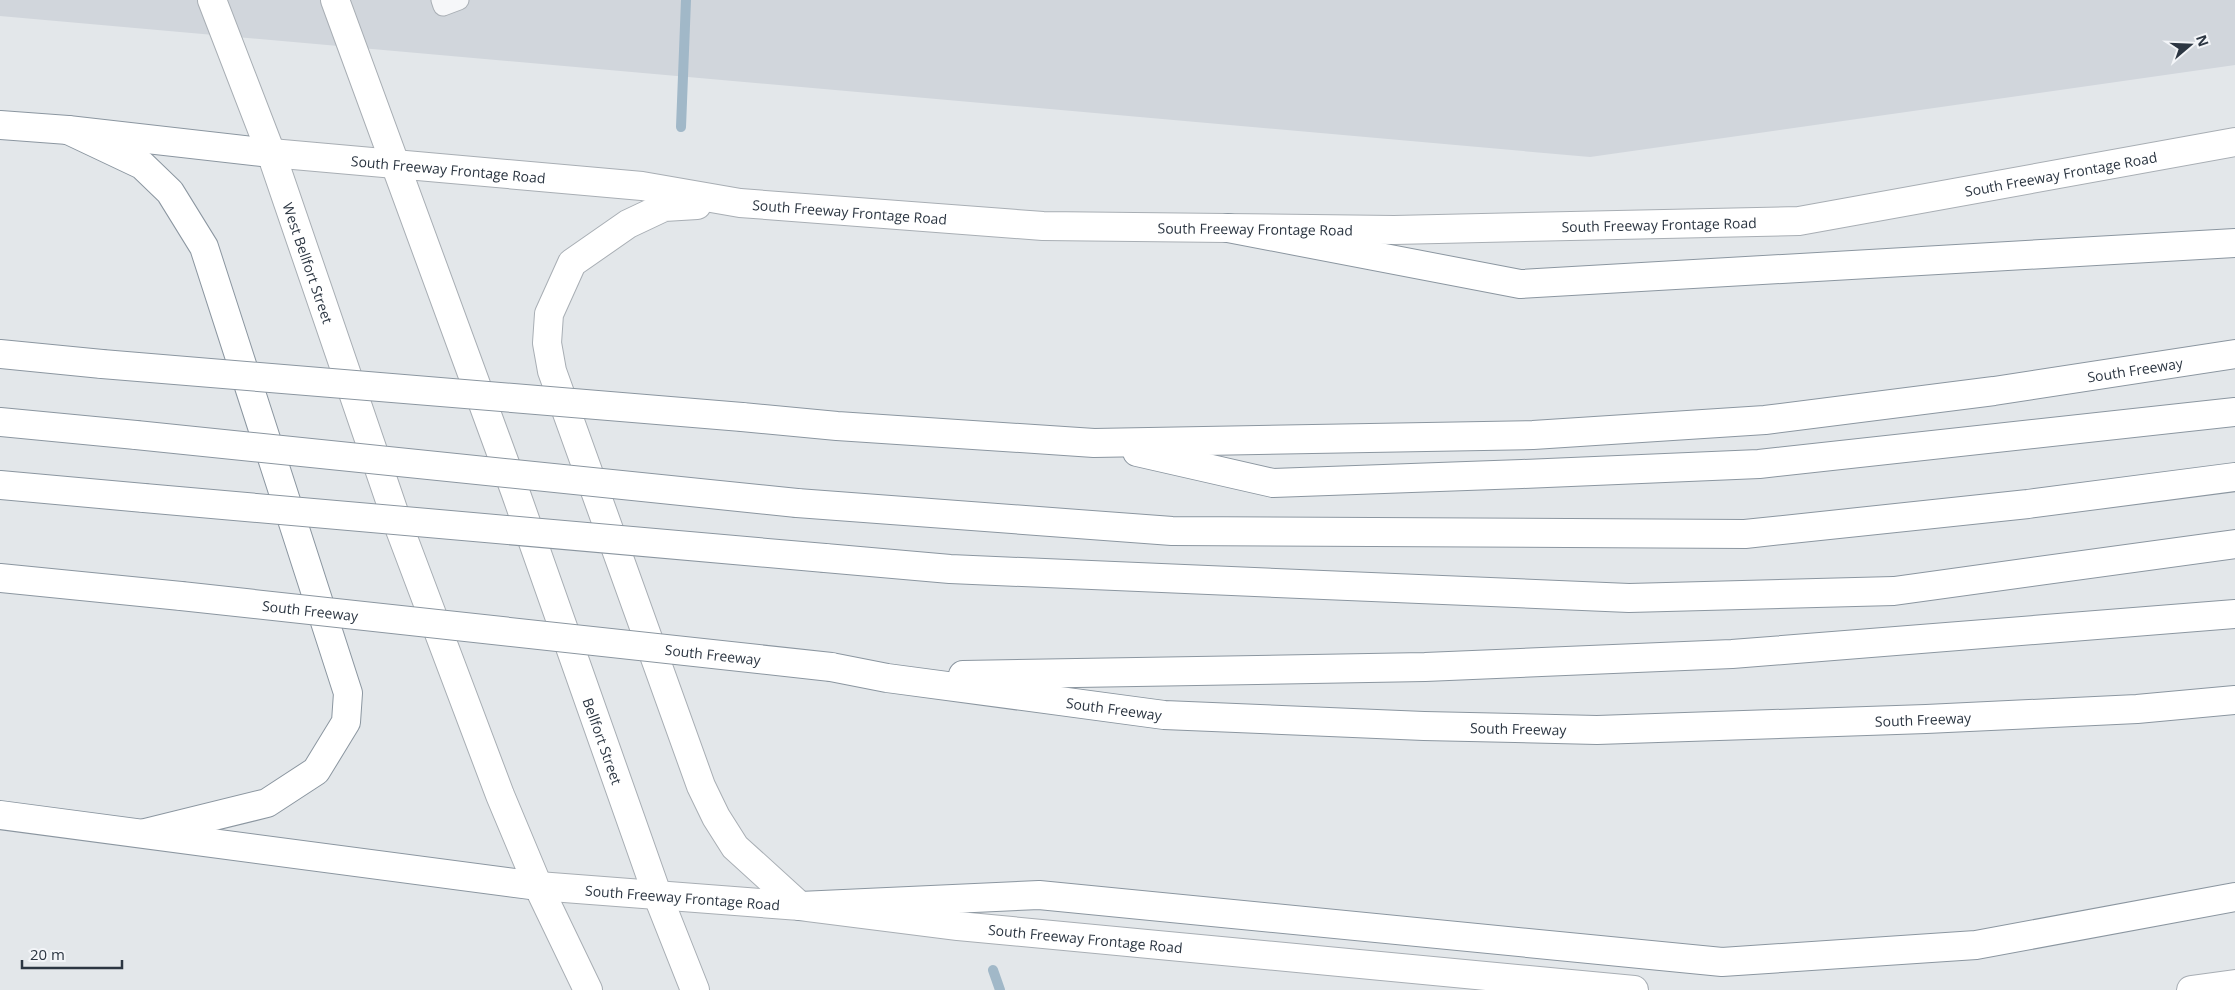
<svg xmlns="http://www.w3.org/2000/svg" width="2235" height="990" viewBox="0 0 2235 990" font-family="'Open Sans',sans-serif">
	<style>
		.built { fill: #d1d6dc }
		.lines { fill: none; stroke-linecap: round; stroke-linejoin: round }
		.stream { stroke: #a1b8c8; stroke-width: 10 }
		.lane-casing { stroke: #a8aeb4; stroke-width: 21 }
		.secondary-casing { stroke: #a8aeb4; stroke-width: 30 }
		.highway-casing { stroke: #8b96a0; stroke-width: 30 }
		.lane { stroke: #f6f7f9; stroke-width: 19 }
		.secondary { stroke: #fff; stroke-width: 28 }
		.highway { stroke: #fff; stroke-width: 28 }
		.highway-bridge-casing { stroke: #8b96a0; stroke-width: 30; stroke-linecap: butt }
		.highway-bridge { stroke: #fff; stroke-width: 28 }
		.labels { text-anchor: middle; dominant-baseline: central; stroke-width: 4; stroke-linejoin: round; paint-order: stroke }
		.street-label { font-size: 14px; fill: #2c3642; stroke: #f3f5f8 }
	</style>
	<rect width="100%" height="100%" fill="#e3e7ea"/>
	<polygon class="built" points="0,0 2235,0 2235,65 1590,157 0,16"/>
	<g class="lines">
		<g class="stream">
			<polyline points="681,127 686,0"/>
			<polyline points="993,970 1000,990"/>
		</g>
		<g class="lane-casing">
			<polyline id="lane" points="441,0 443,6 459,0"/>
		</g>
		<g class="secondary-casing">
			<g id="secondary">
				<path id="s1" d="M212,0L271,153L399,527L500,795L538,886L588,990"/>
				<path id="s2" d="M335,0L515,491L657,894L695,990"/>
				<path id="s3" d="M271,153L642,186L740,203L1043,226L1394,230L1799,221L2235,142"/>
				<polyline points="697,205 664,207 628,224 572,263 549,314 547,343 552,371 701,786 716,817 735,847 800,906"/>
				<path id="s4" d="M538,886L800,906L958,926L1634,990"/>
				<polyline points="2191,990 2235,984"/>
			</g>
		</g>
		<g class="highway-casing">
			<g id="highway">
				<polyline points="0,125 68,130 271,153"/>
				<polyline points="68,130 142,165 170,192 204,247 348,693 346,722 316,771 267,803 145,833"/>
				<polyline points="1228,228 1520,284 2235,243"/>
				<polyline points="0,354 102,364"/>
				<path id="s5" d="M742,417L837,426L1094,443L1533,435L1765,420L1994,391L2235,354"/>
				<polyline points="0,422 136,435"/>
				<polyline points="1137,452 1273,483 1522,474 1759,464 2235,412"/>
				<polyline points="0,485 144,498"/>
				<polyline points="797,503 1172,531 1745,534 2028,504 2235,477"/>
				<polyline points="825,558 950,569 1629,598 1894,591 2235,544"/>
				<polyline points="0,578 181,596"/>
				<path id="s6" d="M831,667L887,678L1164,715L1424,726L1597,730L1926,719L2137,709L2235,700"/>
				<polyline points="963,675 1425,667 1732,654 2235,614"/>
				<polyline points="0,815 538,886"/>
				<polyline points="800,906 1039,895 1722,962 1976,945 2235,897"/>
			</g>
		</g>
		<use href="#lane" class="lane"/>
		<use href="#secondary" class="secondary"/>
		<use href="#highway" class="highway"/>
		<g class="highway-bridge-casing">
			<g id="highway-bridge">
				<polyline points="102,364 742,417"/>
				<polyline points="136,435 797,503"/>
				<polyline points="144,498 825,558"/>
				<path id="s7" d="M181,596L831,667"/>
			</g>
		</g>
		<use href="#highway-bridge" class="highway-bridge"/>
	</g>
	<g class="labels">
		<g class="street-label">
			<text stroke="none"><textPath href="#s3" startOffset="178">South Freeway Frontage Road</textPath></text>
			<text stroke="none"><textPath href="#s3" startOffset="1798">South Freeway Frontage Road</textPath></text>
			<text stroke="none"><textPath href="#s3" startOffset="582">South Freeway Frontage Road</textPath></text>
			<text stroke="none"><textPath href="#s3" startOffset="1392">South Freeway Frontage Road</textPath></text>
			<text stroke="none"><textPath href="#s3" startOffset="988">South Freeway Frontage Road</textPath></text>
			<text stroke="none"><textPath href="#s1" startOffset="280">West Bellfort Street</textPath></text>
			<text stroke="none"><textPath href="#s5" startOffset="1398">South Freeway</textPath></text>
			<text stroke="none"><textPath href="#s7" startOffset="130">South Freeway</textPath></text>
			<text stroke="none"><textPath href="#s7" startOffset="535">South Freeway</textPath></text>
			<text stroke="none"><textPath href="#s6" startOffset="286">South Freeway</textPath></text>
			<text stroke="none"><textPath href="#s6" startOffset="1096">South Freeway</textPath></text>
			<text stroke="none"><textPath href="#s6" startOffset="691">South Freeway</textPath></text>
			<text stroke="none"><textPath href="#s2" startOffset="788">Bellfort Street</textPath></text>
			<text stroke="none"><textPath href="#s4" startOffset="145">South Freeway Frontage Road</textPath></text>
			<text stroke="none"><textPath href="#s4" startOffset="550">South Freeway Frontage Road</textPath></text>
		</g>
	</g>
	<g transform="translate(2190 45) rotate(71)" stroke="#f3f5f8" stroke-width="4" paint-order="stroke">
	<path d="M0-4L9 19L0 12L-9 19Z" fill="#2c3642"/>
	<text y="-8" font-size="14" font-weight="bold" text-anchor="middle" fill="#2c3642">N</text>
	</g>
	<path d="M22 960v8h100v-8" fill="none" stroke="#2c3642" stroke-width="2.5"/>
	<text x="30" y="960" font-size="15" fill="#2c3642" stroke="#f3f5f8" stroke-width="4" paint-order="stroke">20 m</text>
</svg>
